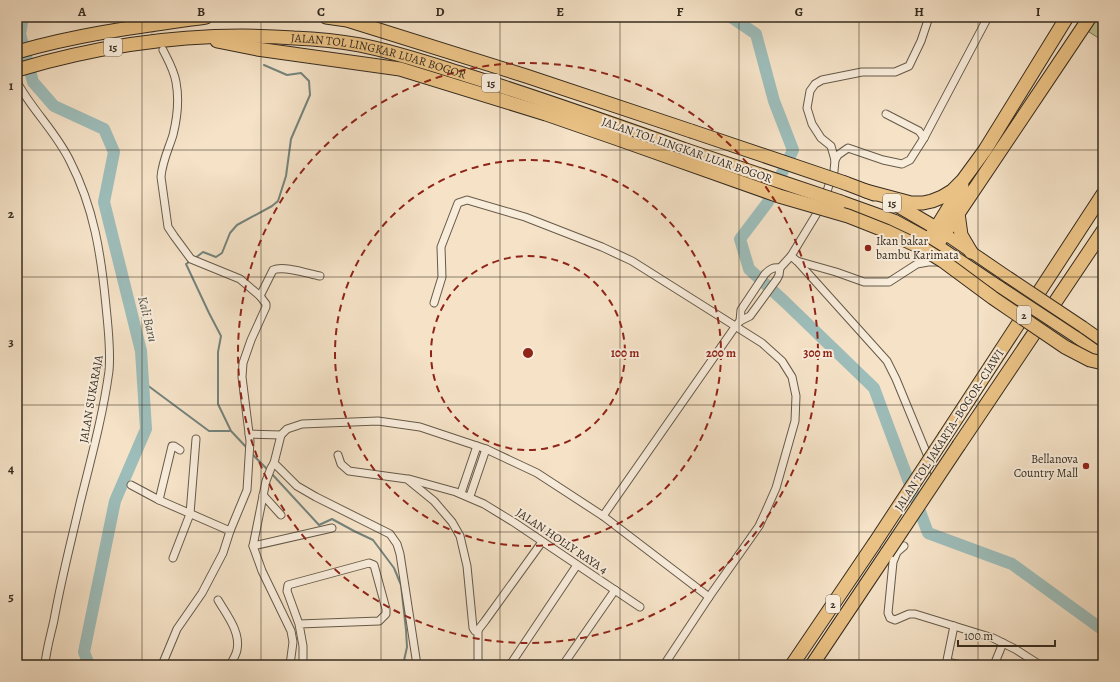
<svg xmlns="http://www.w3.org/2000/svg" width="1120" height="682" viewBox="0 0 1120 682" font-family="Alegreya,serif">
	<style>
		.green { fill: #c2c291; stroke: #7c7758 }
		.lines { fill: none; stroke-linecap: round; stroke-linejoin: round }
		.stream { stroke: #74837c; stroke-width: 2 }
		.river { stroke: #9dbdba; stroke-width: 12 }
		.street-tunnel { stroke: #cfbea5; stroke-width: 7; stroke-dasharray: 7 3.5; stroke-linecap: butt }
		.street-casing { stroke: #665a49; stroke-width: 9 }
		.primary-casing { stroke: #362c1f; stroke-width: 13 }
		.highway-casing { stroke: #362c1f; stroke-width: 15 }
		.street { stroke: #f8ecdb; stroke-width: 7 }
		.primary { stroke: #eac184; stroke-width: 11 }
		.highway { stroke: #eac184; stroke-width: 13 }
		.primary-bridge-casing { stroke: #362c1f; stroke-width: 13; stroke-linecap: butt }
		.highway-bridge-casing { stroke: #362c1f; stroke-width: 15; stroke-linecap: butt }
		.primary-bridge { stroke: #eac184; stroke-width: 11 }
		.highway-bridge { stroke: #eac184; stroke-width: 13 }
		.grid { fill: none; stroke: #362c1f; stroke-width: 1; stroke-opacity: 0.55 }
		.ring { fill: none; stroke: #8f2418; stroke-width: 2; stroke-dasharray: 7 5 }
		.poi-dot { fill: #8f2418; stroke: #f8ecdb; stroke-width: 1.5 }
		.labels { text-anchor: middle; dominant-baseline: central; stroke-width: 4; stroke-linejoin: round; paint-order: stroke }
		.shield { fill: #f8ecdb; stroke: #706657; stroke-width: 1 }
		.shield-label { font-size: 11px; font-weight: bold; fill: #362c1f }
		.street-label { font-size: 12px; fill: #362c1f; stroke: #f8ecdb }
		.poi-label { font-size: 12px; fill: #362c1f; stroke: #f8ecdb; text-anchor: start }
		.water-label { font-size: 13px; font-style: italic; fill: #505046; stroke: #f8ecdb }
		.centre { fill: #8f2418; stroke: #f8ecdb; stroke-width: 2 }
		.ring-label { font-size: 12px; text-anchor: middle; font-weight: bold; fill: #8f2418; stroke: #f8ecdb; stroke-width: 4; stroke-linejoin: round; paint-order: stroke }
		.neatline { fill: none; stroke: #362c1f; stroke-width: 1.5 }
		.grid-label { font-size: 13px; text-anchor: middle; font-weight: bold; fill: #362c1f }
	</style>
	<rect width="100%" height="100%" fill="#f5e2c7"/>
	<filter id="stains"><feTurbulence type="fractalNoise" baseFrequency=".005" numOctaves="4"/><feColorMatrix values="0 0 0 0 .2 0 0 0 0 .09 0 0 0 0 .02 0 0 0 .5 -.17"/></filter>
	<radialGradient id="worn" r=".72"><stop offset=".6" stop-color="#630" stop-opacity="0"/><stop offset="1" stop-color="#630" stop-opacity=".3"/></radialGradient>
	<polygon class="green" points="1090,17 1103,17 1103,41 1083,28"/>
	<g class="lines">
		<g class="stream">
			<polyline points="194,259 203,252 216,257 222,253 230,233 237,225 272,206 278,201 286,176 291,139 310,95 309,81 301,73 287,75 264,65"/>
			<polyline points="189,262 186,264 209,313 221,336 218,352 218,404 231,431"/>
			<polyline points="143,382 209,431 231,431 247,448"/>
			<polyline points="251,453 268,470"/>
			<polyline points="271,473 319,525 332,519 354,531 373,540 394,568 401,585 406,630 407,647 403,665"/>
		</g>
		<g class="river">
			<polyline points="23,17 20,34 33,82 54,106 104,129 114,152 104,202 141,351 146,429 115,501 84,652 89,665"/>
			<polyline points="731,17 756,34 774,101 793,150 768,202 740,239 749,269 785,302 874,388 928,533 1012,564 1103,630"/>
		</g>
		<polyline class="street-tunnel" points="146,17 160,42"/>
		<g class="street-casing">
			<g id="street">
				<path d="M17,82C32,110 56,132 70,161C94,208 101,254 106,306C108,328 111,349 109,371C103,415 91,459 80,503C71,542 61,580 54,620C51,634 46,650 45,665"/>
				<polyline points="886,114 919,131 924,138"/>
				<polyline points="835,160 838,155 848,148 883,160 902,164 910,160 924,138 988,17"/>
				<polyline points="791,256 797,261 887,361 896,379 936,476 938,478"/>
				<polyline points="797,261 836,272 864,282 889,282 917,264 928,262 940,262"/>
				<path d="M260,296L273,270C284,265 309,274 320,276"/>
				<polyline points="434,303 442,277 441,247 458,203 467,200 525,217 602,247 632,261 762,343 782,361 792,377 796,396 795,421 776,488 765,513 759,526 709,597 664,665"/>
				<path d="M740,321L741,310L765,274C770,269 773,267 780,268"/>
				<polyline points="249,434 281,435"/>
				<polyline points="338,455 341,464 349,471 407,479 434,501 452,522 460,536 467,566 473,628 475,631 478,630 485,621 542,542"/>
				<polyline points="274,463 297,486 316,497 390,534 397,544 400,554 417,665"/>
				<polyline points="409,479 456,492 484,504 515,523 640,607"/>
				<polyline points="131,485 159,500 230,531"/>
				<polyline points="461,493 477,446"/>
				<polyline points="263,495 281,515"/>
				<polyline points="470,496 486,449"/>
				<polyline points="159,500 172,446 174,446 180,450"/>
				<polyline points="603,516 735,327 740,321 750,316 777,279 779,275 780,268 791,256 822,205 834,171 835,160 831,146 821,138 812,124 807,108 810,91 815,84 822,80 862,72 895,72 909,66 921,41 929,17"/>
				<polyline points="253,546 332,528"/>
				<polyline points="904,546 897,552 893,562 888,613 890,618 895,620 909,614 915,614 993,638 1015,649 1040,665"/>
				<polyline points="173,558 190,514 196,439"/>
				<path d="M218,600C226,614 241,632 237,650C236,655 233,660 230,665"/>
				<polyline points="299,624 287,591 288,585 369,563 374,565 386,609 386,614 379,621 299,624 303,646 303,665"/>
				<polyline points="478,661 478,630"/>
				<polyline points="947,662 961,665"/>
				<path d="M162,665L177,629L202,593L223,553L230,531L247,490L250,441L242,377L243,363L251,340L266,307V304L260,296L240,279L191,259L174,236L168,227L161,177C162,162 169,148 173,135C177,119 179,98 176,82C174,70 168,60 163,50"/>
				<polyline points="290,665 293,642 291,631 262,571 253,546 266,481 271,468 274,463 281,435 287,429 302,424 378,421 420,427 486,449 537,473 603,516 709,597"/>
				<polyline points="510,665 577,565"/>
				<polyline points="563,665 615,590"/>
				<polyline points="946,665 954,626"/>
				<polyline points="994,665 1003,643"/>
			</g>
		</g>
		<g class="primary-casing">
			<g id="primary">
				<polyline points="939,230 1008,277"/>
				<polyline points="931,241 1000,287"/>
				<polyline points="1083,327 1103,341"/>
				<polyline points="1076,337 1103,356"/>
			</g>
		</g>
		<g class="highway-casing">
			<g id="highway">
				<polyline points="326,17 347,20 526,76 691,131"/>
				<polyline points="217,41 257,49 400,69 546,114 621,140"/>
				<path d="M17,52C79,34 142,26 206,17"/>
				<path id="s1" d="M17,70C108,43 199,31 294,38C316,39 338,41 360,45C396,52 431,64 466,75C540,98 613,124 686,150"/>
				<polyline points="845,183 874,194"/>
				<polyline points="866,191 911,203 923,203 932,201 942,197 952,191 963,180 985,150 1067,17"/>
				<polyline points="841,202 894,221 929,240 962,186"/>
				<polyline points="895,204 936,228"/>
				<polyline points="958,213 961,235 971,252"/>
				<polyline points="937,245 1090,17"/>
				<polyline points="945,436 1103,194"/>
				<polyline points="959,445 1103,231"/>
				<polyline points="792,665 874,544"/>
				<polyline points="812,665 887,553"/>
			</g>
		</g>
		<use href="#street" class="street"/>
		<use href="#primary" class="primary"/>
		<use href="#highway" class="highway"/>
		<g class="primary-bridge-casing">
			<g id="primary-bridge">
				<polyline points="1008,277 1083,327"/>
				<polyline points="1000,287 1076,337"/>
			</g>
		</g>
		<g class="highway-bridge-casing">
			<g id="highway-bridge">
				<polyline points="691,131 845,183"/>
				<polyline points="621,140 779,196 848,216 886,231 922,248 943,261 993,298 1065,347 1090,360 1103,363"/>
				<polyline points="686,150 841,202"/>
				<polyline points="874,544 945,436"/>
				<polyline points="887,553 959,445"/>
			</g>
		</g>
		<use href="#primary-bridge" class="primary-bridge"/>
		<use href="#highway-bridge" class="highway-bridge"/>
	</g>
	<path class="grid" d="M142,17V665M261,17V665M381,17V665M500,17V665M620,17V665M739,17V665M859,17V665M978,17V665M17,150H1103M17,277H1103M17,405H1103M17,532H1103"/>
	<g class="ring">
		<circle cx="528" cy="353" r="97"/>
		<circle cx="528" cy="353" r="193"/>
		<circle cx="528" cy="353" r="290"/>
	</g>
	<g class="poi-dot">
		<circle cx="868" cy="248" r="4"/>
		<circle cx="1086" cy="466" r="4"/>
	</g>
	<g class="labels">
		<g class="shield">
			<rect x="104" y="38" width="18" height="18" rx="3"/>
			<rect x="482" y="74" width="18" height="18" rx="3"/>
			<rect x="883" y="194" width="18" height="18" rx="3"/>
			<rect x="1017" y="306" width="14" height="18" rx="3"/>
			<rect x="826" y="595" width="14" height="18" rx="3"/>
		</g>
		<g class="shield-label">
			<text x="113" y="47">15</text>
			<text x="491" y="83">15</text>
			<text x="892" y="203">15</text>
			<text x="1024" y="315">2</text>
			<text x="833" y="604">2</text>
		</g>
		<g class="street-label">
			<text stroke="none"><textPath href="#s1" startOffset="367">JALAN TOL LINGKAR LUAR BOGOR</textPath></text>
			<text transform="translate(687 150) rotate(19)">JALAN TOL LINGKAR LUAR BOGOR</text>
			<text transform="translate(91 399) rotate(-80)">JALAN SUKARAJA</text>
			<text transform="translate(949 430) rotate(-57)">JALAN TOL JAKARTA–BOGOR–CIAWI</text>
			<text transform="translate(562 541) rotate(34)">JALAN HOLLY RAYA 4</text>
		</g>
		<g class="poi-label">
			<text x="876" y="241">Ikan bakar<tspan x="876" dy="14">bambu Karimata</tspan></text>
			<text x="1078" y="459" text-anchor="end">Bellanova<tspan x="1078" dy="14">Country Mall</tspan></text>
		</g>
		<g class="water-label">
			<text transform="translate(148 319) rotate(76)">Kali Baru</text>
		</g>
	</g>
	<circle cx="528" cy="353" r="6" class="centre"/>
	<g class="ring-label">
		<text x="625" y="357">100 m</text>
		<text x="721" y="357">200 m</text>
		<text x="818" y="357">300 m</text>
	</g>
	<rect width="1120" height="682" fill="none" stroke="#f5e2c7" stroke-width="44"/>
	<path d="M958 640v6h97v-6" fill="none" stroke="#362c1f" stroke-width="2"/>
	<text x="964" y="640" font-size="12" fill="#362c1f" stroke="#f8ecdb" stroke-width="3" paint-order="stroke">100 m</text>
	<rect x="22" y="22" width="1076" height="638" class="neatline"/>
	<g class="grid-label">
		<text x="82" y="16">A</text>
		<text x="201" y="16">B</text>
		<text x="321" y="16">C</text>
		<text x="440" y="16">D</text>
		<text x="560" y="16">E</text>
		<text x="680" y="16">F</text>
		<text x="799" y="16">G</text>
		<text x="919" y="16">H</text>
		<text x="1038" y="16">I</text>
		<text x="11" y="90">1</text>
		<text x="11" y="218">2</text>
		<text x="11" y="346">3</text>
		<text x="11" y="473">4</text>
		<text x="11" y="601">5</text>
	</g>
	<rect width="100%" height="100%" filter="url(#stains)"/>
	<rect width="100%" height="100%" fill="url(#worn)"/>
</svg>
